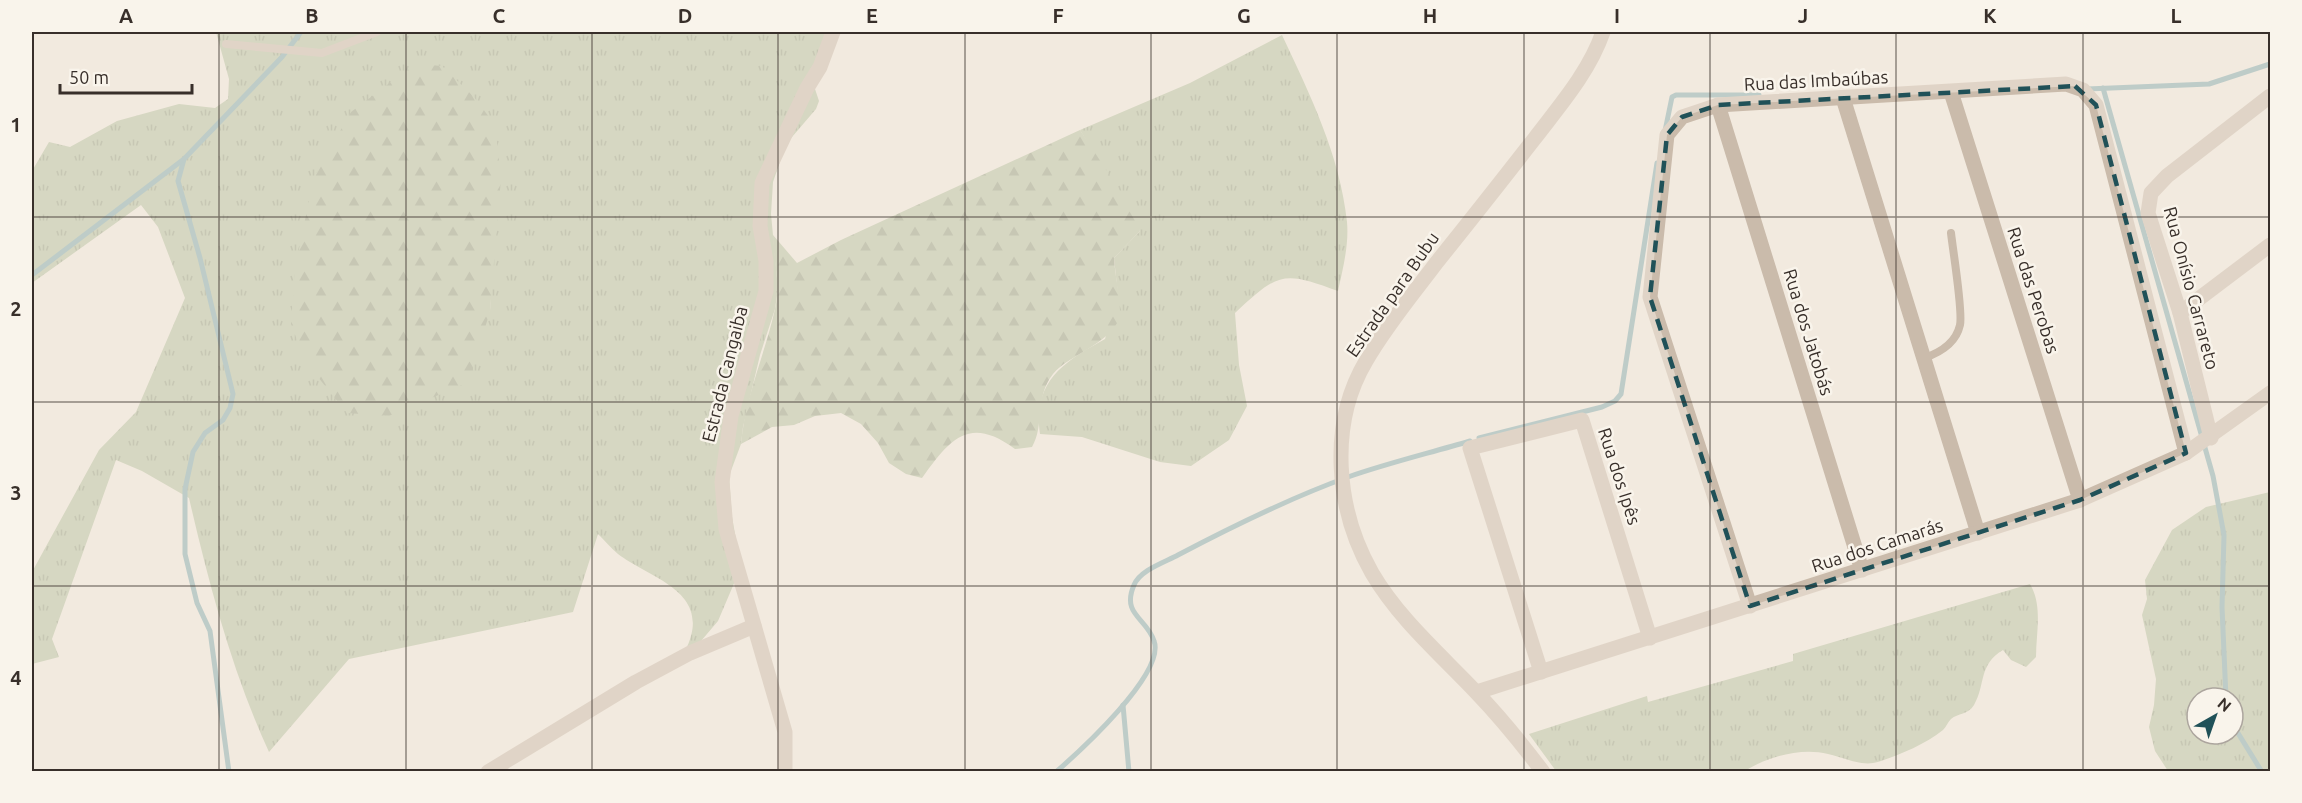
<svg xmlns="http://www.w3.org/2000/svg" width="2302" height="803" viewBox="0 0 2302 803" font-family="Ubuntu,sans-serif">
	<style>
		.grass { fill: url(#grass-tufts); fill-rule: evenodd }
		.forest { fill: url(#forest-firs) }
		.lines { fill: none; stroke-linecap: round; stroke-linejoin: round }
		.stream { stroke: #7ea9ae; stroke-width: 5 }
		.service { stroke: #cabbab; stroke-width: 8 }
		.minor { stroke: #cabbab; stroke-width: 15 }
		.tertiary { stroke: #cabbab; stroke-width: 15 }
		.marked { fill: none; stroke: #205158; stroke-width: 4.5; stroke-dasharray: 12 8; stroke-linejoin: round }
		.grid { fill: none; stroke: #382f2a; stroke-width: 1.5; stroke-opacity: 0.55 }
		.labels { text-anchor: middle; dominant-baseline: central; stroke-width: 5; stroke-linejoin: round; paint-order: stroke }
		.street-label { font-size: 18px; fill: #382f2a; stroke: #f9f4eb }
		.neatline { fill: none; stroke: #382f2a; stroke-width: 2 }
		.grid-label { font-size: 20px; text-anchor: middle; font-weight: bold; fill: #382f2a }
	</style>
	<defs>
		<pattern id="grass-tufts" width="24" height="20" patternUnits="userSpaceOnUse" patternTransform="scale(1.5)"><rect width="24" height="20" fill="#b3c19f"/><path d="M3 7l-1-3M5 7V3M7 7l1-3M15 17l-1-3M17 17v-4M19 17l1-3" fill="none" stroke="#939d82"/></pattern>
		<pattern id="forest-firs" width="22" height="20" patternUnits="userSpaceOnUse" patternTransform="scale(1.5)"><rect width="22" height="20" fill="#b3c19f"/><path d="M5 1l3.5 6h-7zM16 11l3.5 6h-7z" fill="#939d82"/></pattern>
	</defs>
	<rect width="100%" height="100%" fill="#f2eadf"/>
	<g class="grass">
		<path d="M216,32H830L813,83L819,101L816,109L786,144L773,182L771,214L778,289L775,309L760,355L743,427L741,444L729,476L732,517L741,567L718,621L701,641L687,647C712,591 651,579 618,554C611,548 604,540 598,534L573,612L349,659L269,752C232,672 209,584 189,498L142,471L116,460L52,639L59,657L32,664V572L99,450L136,412L185,298L158,227L141,205L32,283V171L49,142L70,147L117,121L179,104L215,108L228,99L229,79ZM493,256L490,311L347,413Z"/>
		<path d="M1282,35C1310,95 1340,155 1347,222C1349,245 1343,268 1338,291C1282,270 1278,273 1235,313L1239,365L1247,406L1229,440L1191,466L1160,462L1082,437L1040,434C1032,381 1065,361 1105,339L1118,295L1114,258L1140,231L1080,130L1190,83Z"/>
		<path d="M2270,492V771H2168L2155,751L2149,727L2154,705L2156,679L2142,615L2147,599L2145,580L2172,530L2206,507ZM2197,698H2233V734H2197Z"/>
		<path d="M2030,584C2043,606 2036,633 2036,657L2026,667L2011,660L2003,650C1978,665 1986,684 1974,705C1968,715 1958,713 1951,719C1948,722 1946,727 1943,730C1926,744 1901,754 1881,761C1863,768 1846,758 1828,754C1801,747 1767,757 1745,771H1556L1529,734L1647,696L1648,702L1793,661V654Z"/>
	</g>
	<g class="forest">
		<polygon points="415,64 442,66 474,97 495,125 501,178 490,311 469,382 389,416 347,413 305,361 291,324 295,268 314,177 351,112"/>
		<path d="M1080,130L1135,214L1140,231L1114,258C1115,276 1120,295 1120,313C1118,341 1069,354 1053,374C1034,398 1045,425 1032,447L1015,449C969,415 950,439 922,478L906,474L889,463L878,443L861,424L841,413L815,416L794,425L772,427L741,444C745,397 765,354 775,309C781,284 773,260 773,235L797,263L841,240Z"/>
	</g>
	<g class="lines">
		<g class="stream">
			<polyline points="2103,88 2213,476 2224,535 2222,607 2226,698"/>
			<polyline points="2087,89 2209,84 2270,64"/>
			<polyline points="1665,131 1672,97 1676,95 1759,95"/>
			<polyline points="184,159 178,181 200,258 233,394 230,408 223,420 205,433 193,452 185,489 185,554 197,603 210,631 229,772"/>
			<polyline points="32,275 184,159 282,57 301,32"/>
			<polyline points="1479,438 1602,407 1615,401 1621,394 1657,163"/>
			<polyline points="1123,705 1129,772"/>
			<polyline points="2233,725 2262,772"/>
			<path d="M1056,772C1080,751 1166,673 1154,641C1147,618 1121,615 1134,585C1140,570 1165,562 1178,555C1233,526 1290,498 1348,477C1388,463 1430,453 1470,441"/>
		</g>
		<g class="service">
			<polyline points="226,44 322,53 377,32"/>
			<path d="M1924,358C1939,353 1956,343 1960,325C1963,311 1953,251 1951,233"/>
		</g>
		<g class="minor">
			<polyline points="1951,92 2080,500"/>
			<polyline points="1843,98 1978,533"/>
			<polyline points="1718,105 1862,570"/>
			<polyline points="2180,313 2270,245"/>
			<polyline points="2211,438 2180,313 2148,213 2151,193 2167,176 2270,96"/>
			<polyline points="1750,606 1650,297 1667,135 1682,117 1718,105 2066,84 2083,90 2096,105 2186,453"/>
			<polyline points="1541,672 1470,448 1582,420 1650,638"/>
			<polyline points="1477,692 2080,500 2186,453 2270,393"/>
			<polyline points="488,772 636,682 690,653 754,626"/>
			<polyline points="785,772 785,732 726,529 722,482 731,416 766,291 766,261 760,226 762,183 807,88 820,67 833,32"/>
		</g>
		<path class="tertiary" d="M1543,772C1522,744 1500,717 1476,692C1440,654 1399,619 1372,573C1336,510 1328,425 1366,361C1386,326 1413,294 1437,262C1470,221 1503,179 1535,138C1561,104 1589,72 1603,32"/>
	</g>
	<path d="M0 0H2302V803H0ZM2075,86L2096,105L2186,453L2080,500L1750,606L1650,297L1667,135L1682,117L1718,105Z" fill="#f2eadf" fill-opacity=".55" fill-rule="evenodd"/>
	<path class="marked" d="M2075,86L2096,105L2186,453L2080,500L1750,606L1650,297L1667,135L1682,117L1718,105Z"/>
	<path class="grid" d="M219,32V772M406,32V772M592,32V772M778,32V772M965,32V772M1151,32V772M1337,32V772M1524,32V772M1710,32V772M1896,32V772M2083,32V772M32,217H2270M32,402H2270M32,586H2270"/>
	<g class="labels">
		<g class="street-label">
			<text transform="translate(1816 80) rotate(-3)">Rua das Imbaúbas</text>
			<text transform="translate(2192 288) rotate(75)">Rua Onísio Carrareto</text>
			<text transform="translate(2034 290) rotate(72)">Rua das Perobas</text>
			<text transform="translate(1392 294) rotate(-55)">Estrada para Bubu</text>
			<text transform="translate(1809 332) rotate(73)">Rua dos Jatobás</text>
			<text transform="translate(724 374) rotate(-76)">Estrada Cangaiba</text>
			<text transform="translate(1620 476) rotate(72)">Rua dos Ipês</text>
			<text transform="translate(1877 545) rotate(-18)">Rua dos Camarás</text>
		</g>
	</g>
	<rect width="2302" height="803" fill="none" stroke="#f9f4eb" stroke-width="66"/>
	<g transform="translate(2215 716) rotate(40)"><circle r="28" fill="#f9f4eb" stroke="#aca59e" stroke-width="1.5"/>
	<path d="M0-4.5L10 22L0 15L-10 22Z" fill="#205158"/>
	<text y="-9" font-size="16" font-weight="bold" text-anchor="middle" fill="#382f2a">N</text>
	</g>
	<path d="M60 84v9h132v-9" fill="none" stroke="#382f2a" stroke-width="3"/>
	<text x="69" y="84" font-size="18" fill="#382f2a" stroke="#f9f4eb" stroke-width="4.5" paint-order="stroke">50 m</text>
	<rect x="33" y="33" width="2236" height="737" class="neatline"/>
	<g class="grid-label">
		<text x="126" y="23">A</text>
		<text x="312" y="23">B</text>
		<text x="499" y="23">C</text>
		<text x="685" y="23">D</text>
		<text x="872" y="23">E</text>
		<text x="1058" y="23">F</text>
		<text x="1244" y="23">G</text>
		<text x="1430" y="23">H</text>
		<text x="1617" y="23">I</text>
		<text x="1803" y="23">J</text>
		<text x="1990" y="23">K</text>
		<text x="2176" y="23">L</text>
		<text x="16" y="132">1</text>
		<text x="16" y="316">2</text>
		<text x="16" y="500">3</text>
		<text x="16" y="685">4</text>
	</g>
</svg>
